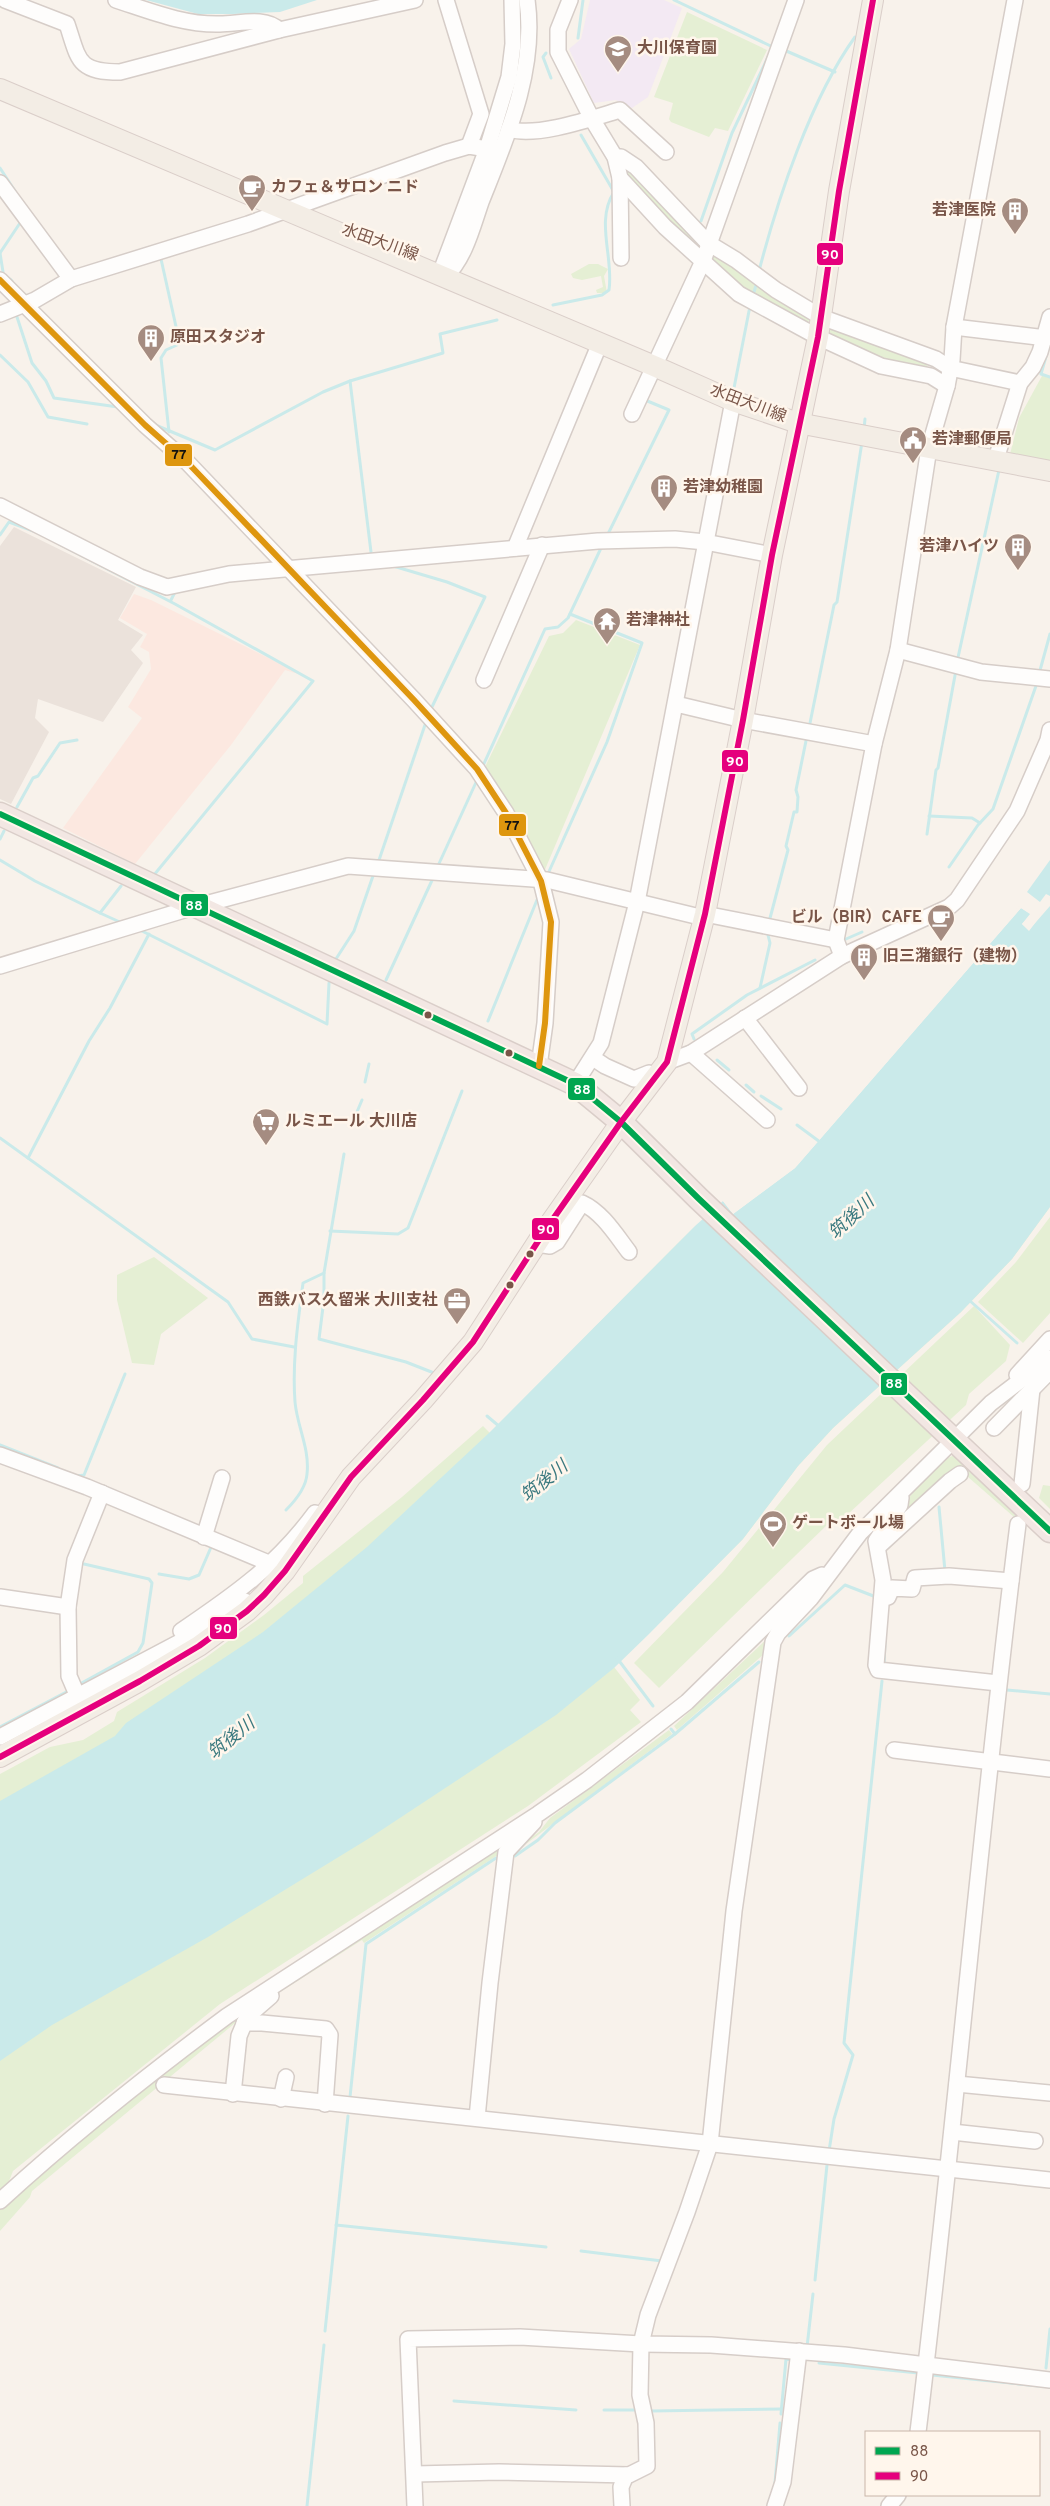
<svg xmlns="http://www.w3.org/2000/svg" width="1050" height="2506" viewBox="0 0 1050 2506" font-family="Overpass,'Noto Sans JP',sans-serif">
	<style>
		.commercial { fill: #fce8e0 }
		.industrial { fill: #ebe2db }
		.education { fill: #f3e9f3 }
		.green { fill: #e5efd4 }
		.water { fill: #caeaea }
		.pier { fill: #f8f2eb }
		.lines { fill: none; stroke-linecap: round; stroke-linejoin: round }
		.stream { stroke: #caeaea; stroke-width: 3 }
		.minor-casing { stroke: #d6cdc8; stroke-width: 18 }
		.major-casing { stroke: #dacec9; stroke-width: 22 }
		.highway-casing { stroke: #dacec9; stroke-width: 25 }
		.minor { stroke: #fefdfc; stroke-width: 15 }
		.major { stroke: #f3ede5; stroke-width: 20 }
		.highway { stroke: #f2e7e3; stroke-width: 22 }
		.bus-1-casing { stroke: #fff6ec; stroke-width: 10 }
		.bus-2-casing { stroke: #fff6ec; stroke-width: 10 }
		.bus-3-casing { stroke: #fff6ec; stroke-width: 10 }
		.bus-1 { stroke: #00a651; stroke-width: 6 }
		.bus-2 { stroke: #e5007d; stroke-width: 6 }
		.bus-3 { stroke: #de960e; stroke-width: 6 }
		.bus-dot { fill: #795548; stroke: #fff6ec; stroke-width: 2 }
		.labels { text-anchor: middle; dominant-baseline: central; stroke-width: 5; stroke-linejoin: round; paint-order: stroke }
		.poi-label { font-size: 16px; font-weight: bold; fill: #795548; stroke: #fff6ec; text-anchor: start }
		.street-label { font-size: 16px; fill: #795548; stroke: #fff6ec }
		.water-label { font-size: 18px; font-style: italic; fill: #3a797f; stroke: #fff6ec }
		.line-badge { stroke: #fff6ec; stroke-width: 2 }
		.badge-label { font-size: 14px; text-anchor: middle; font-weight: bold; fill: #fff }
		.pale-badge-label { font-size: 14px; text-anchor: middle; font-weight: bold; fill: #111 }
	</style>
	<rect width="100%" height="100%" fill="#f8f2eb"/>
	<polygon class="commercial" points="134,594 151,600 305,676 285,670 231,745 135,864 63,828 142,718 128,707 151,669 149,652 140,647 147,634 120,618"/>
	<polygon class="industrial" points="14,527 136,587 118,620 143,635 131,650 143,663 103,722 38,699 35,718 49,732 11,804 0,799 0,546"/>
	<polygon class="education" points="590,0 664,0 682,8 648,97 632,108 616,100 594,103 569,49 581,39"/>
	<g class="green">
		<polygon points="687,12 767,50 728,131 715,128 709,137 671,122 669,119 673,103 654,97"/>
		<polygon points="623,161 702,244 699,250 627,179"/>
		<polygon points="714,251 808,317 809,321 806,324 740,290 708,261"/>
		<polygon points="589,264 598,264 608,269 604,276 607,293 597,293 596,290 603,287 601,276 582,280 573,278 571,274"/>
		<polygon points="823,327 834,327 929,361 923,375 832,343"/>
		<polygon points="1043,374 1050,376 1050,464 1009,458 1019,418"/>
		<polygon points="576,620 640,645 544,872 512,808 485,767 549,636 563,633"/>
		<polygon points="1050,1207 1012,1259 961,1312 833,1428 798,1466 743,1539 614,1667 640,1700 630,1710 641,1722 528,1806 220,2004 13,2171 6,2189 0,2194 0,2045 790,1460"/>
		<polygon points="1050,1217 1050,1313 1023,1343 978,1302 1016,1262"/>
		<polygon points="695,1226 373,1562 0,1820 0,1774 50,1747 83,1740 114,1721 117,1712 205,1658 264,1615 303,1583 303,1576 402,1497 483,1426 490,1433"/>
		<polygon points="154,1257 208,1298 161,1334 154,1365 132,1363 117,1300 117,1275"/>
		<polygon points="974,1306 1010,1345 1006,1361 969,1394 966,1405 847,1515 828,1524 659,1688 634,1663 723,1572 827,1445"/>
		<path d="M954,1455L1016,1516L1014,1517L960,1470L888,1532C906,1503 922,1470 954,1455Z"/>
		<polygon points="1043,1485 1050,1486 1050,1509 1039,1498"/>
		<polygon points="768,1638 764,1654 677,1730 674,1726"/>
		<polygon points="669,1730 672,1734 514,1853 516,1848 539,1832 550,1818"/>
		<polygon points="501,1844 504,1851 364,1943 362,1940 274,1996 290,1980"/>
		<polygon points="246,2014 32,2191 30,2197 0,2231 0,2208 38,2172 225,2023"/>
	</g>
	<g class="water">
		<polygon points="146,0 317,0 280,12 232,14 198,14"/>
		<polygon points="1050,860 1050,896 1046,894 1040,902 1027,892"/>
		<polygon points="1050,906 1050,1207 1012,1259 961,1312 833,1428 798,1466 743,1539 649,1634 614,1668 556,1715 368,1839 208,1937 52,2025 0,2061 0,1801 115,1736 126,1723 263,1632 367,1547 489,1433 695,1226 723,1201 733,1214 795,1168 1021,908 1031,914 1022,924 1029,930"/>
	</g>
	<polygon class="pier" points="1050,903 1029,931 1022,924 1030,914 1021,908 795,1168 733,1214 723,1201 725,1200 734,1210 793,1166 1019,906 1033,913 1025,924 1029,927"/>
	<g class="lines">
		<g class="stream">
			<polyline points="674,0 775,48"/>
			<polyline points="578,38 583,0"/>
			<polyline points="784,50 835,72"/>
			<polyline points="546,53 543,57 551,78"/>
			<polyline points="0,168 15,191"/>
			<polyline points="701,221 732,133 768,57"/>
			<polyline points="0,253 20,223"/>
			<polyline points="0,253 3,272"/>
			<polyline points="157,258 161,259 179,340 177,345 166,350 161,358 169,432"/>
			<path d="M759,271C778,198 811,98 855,37"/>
			<polyline points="10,279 12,281"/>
			<polyline points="753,295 757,282"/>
			<path d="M553,305L602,295L609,290C614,258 595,221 614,192L581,135"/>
			<polyline points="17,317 32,363 46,381 54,398 118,407"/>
			<polyline points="1047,353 1041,374 1050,377"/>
			<polyline points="0,355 28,382 48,417 87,424"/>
			<polyline points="350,381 371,552"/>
			<polyline points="733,393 750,306"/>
			<polyline points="153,424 215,450 323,392 350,381 443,353 440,334 497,320"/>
			<polyline points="864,429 865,419"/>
			<polyline points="608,534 669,410 645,400 646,398"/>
			<polyline points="0,535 9,522 36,532"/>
			<polyline points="59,544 175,604 313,681 154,875"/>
			<polyline points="393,566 447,582 485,597 430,711"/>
			<polyline points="171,600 175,592"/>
			<polyline points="957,662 999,470"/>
			<polyline points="1039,674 1050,634"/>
			<polyline points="809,728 834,605 837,602 862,442"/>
			<polyline points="482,768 545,629 558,627 568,618 602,546"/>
			<polyline points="17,807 33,778 38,776 60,743 77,740"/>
			<polyline points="929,816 972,818 980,823"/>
			<polyline points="927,834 936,770 938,768 956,670"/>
			<polyline points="0,839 4,831"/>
			<polyline points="0,860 35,881 100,913 121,886"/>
			<polyline points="378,863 426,722"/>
			<polyline points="949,867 978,825 993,809 1037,683"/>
			<polyline points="437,868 478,778"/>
			<polyline points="547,876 607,742 642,643 570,614"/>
			<polyline points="100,913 122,923"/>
			<polyline points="769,922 788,850 786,846 794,812 797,812 798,797 796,790 807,736"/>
			<polyline points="140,930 327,1024 329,983"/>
			<polyline points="846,939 862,932"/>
			<polyline points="334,962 354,931 374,873"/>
			<polyline points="386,980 434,876"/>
			<polyline points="760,988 770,943 767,931"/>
			<polyline points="488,1021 539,895"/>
			<polyline points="694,1039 692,1034 747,995 815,960"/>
			<polyline points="717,1060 729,1070"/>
			<polyline points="365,1082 369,1064"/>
			<polyline points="746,1085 754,1092"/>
			<polyline points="761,1096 781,1109"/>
			<polyline points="354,1119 362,1100"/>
			<polyline points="797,1125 820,1142"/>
			<polyline points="0,1138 228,1302 252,1339 294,1347"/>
			<polyline points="28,1158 89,1041 110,1008 149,934"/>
			<polyline points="330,1231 398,1234 408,1228 462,1091"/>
			<polyline points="324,1273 324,1299 319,1339 406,1362 434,1373"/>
			<polyline points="969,1300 1017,1343"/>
			<polyline points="487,1416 500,1427"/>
			<polyline points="0,1445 58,1468"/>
			<polyline points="77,1476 84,1475 125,1374"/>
			<polyline points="939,1507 945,1571"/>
			<path d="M286,1510C296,1500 306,1487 307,1474C310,1449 297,1426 295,1402C292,1361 298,1322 303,1283L324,1273L344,1154"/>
			<polyline points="159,1574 189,1579 199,1575 212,1545"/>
			<polyline points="789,1636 845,1585 876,1597"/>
			<polyline points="617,1658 653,1706"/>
			<polyline points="884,1666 885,1642"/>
			<polyline points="78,1685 138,1652 143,1643 152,1583 149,1579 84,1564"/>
			<polyline points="1007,1690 1050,1694"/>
			<polyline points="0,1727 70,1690"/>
			<polyline points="671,1729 675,1734"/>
			<polyline points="515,1856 538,1840 555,1823 675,1734 759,1662"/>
			<polyline points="350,2097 366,1944 496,1858"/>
			<polyline points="829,2151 834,2119 853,2055 844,2043 882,1681"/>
			<polyline points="336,2225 546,2247"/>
			<polyline points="581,2251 662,2261"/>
			<polyline points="815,2280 827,2165"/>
			<polyline points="325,2331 348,2116"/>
			<polyline points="807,2347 813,2294"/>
			<polyline points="819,2363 918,2373"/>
			<polyline points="1046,2368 1050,2329"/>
			<polyline points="932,2375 1039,2386"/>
			<polyline points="454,2401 576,2410"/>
			<polyline points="604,2410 637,2410"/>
			<polyline points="651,2411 781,2409"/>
			<polyline points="781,2414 786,2359 792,2360"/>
			<polyline points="775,2483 780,2423"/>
			<polyline points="307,2506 324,2345"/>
		</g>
		<g class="minor-casing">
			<g id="minor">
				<path d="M5,0L67,24C79,60 77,72 120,72L279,30L415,0"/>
				<path d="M116,0C150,11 184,25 220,24C239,24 265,16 279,30"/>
				<polyline points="446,0 481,114 469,146"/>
				<polyline points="570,0 558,30 558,52 592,119 615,157 620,178 665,227 739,294 818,337 881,366 931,376 947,386"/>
				<path d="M509,129C536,138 593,118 620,110L666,152"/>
				<polyline points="615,157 621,157 636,167 708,243 736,260 776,290 821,317 936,359 950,368 1020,383"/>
				<polyline points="620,178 621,258"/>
				<polyline points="0,183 71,279"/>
				<path d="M445,277C465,258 472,228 481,202C506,139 537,70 527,0"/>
				<polyline points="445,277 443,266 487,149 509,77 513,44 512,0"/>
				<polyline points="0,280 145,425 188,463 414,700 477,769 506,813 541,881 551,922 545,1023 539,1066"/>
				<polyline points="0,314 35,300 71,279 248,224 445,153 469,146 487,149"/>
				<polyline points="954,327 1046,338"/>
				<polyline points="632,414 703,261 796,0"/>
				<polyline points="995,462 1020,383 1033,367 1040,352 1050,317"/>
				<polyline points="0,506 140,577 167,587 229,574 598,541 675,539 705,542 772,555"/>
				<polyline points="515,548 600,343"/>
				<polyline points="898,650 981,672 1050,679"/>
				<polyline points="484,680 542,545"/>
				<polyline points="676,704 743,720 874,744"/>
				<polyline points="705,914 836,940"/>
				<polyline points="842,956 836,940 874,744 898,650 929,448 947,386 952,360 954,327 1015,0"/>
				<polyline points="0,966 194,907 348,866 547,880 704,918"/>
				<polyline points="745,1018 799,1088"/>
				<polyline points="691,1053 767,1120"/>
				<polyline points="593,1058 605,1066 634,1079 649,1073 655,1076"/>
				<polyline points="667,1062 691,1053 842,956 949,907 957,900 1017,811 1048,740 1050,730"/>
				<polyline points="575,1084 601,1043 637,902 733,401"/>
				<path d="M537,1244L550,1246L557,1242L582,1203C602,1212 616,1235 629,1252"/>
				<polyline points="1017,1375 1050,1339"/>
				<polyline points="994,1428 1050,1371"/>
				<polyline points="0,1455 87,1487 271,1564"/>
				<polyline points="1022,1484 1032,1389"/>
				<polyline points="901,1498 900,1505 876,1541 883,1580 876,1665 878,1670 998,1683"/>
				<polyline points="204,1537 222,1478"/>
				<polyline points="880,1545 950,1481 960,1474"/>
				<polyline points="0,1597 68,1607"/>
				<polyline points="882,1598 888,1597 892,1588 912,1589 915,1578 949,1576 1011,1581"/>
				<path d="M181,1631C234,1595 276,1566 315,1513"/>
				<polyline points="78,1697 69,1676 68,1607 75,1560 102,1493"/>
				<polyline points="0,1737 197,1633 245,1601"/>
				<polyline points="894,1750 1050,1769"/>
				<polyline points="244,2023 262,2023 326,2029 330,2035 325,2104"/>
				<polyline points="957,2084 1050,2093"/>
				<polyline points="164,2085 1050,2180"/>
				<polyline points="233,2094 239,2036 247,2017 271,1996"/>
				<polyline points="281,2099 286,2077"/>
				<polyline points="477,2118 490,1983 506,1852 534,1822"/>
				<polyline points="952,2132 1035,2141"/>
				<path d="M0,2201C72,2135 149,2074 227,2016L538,1814L587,1780L687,1702L813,1579L822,1575"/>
				<path d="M918,2432C955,2130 980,1826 1018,1524"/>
				<polyline points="415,2474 499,2472 629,2475 647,2466 646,2423 640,2395 641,2344 648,2315 687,2212 710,2144 734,1911 773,1642 778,1633 811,1598 860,1533 991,1403 1050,1358"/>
				<polyline points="415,2506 408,2339 520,2337 641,2344 711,2345 844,2355 1050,2380"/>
				<polyline points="622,2506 621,2487 626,2475"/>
				<polyline points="775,2506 783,2482 799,2351"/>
				<polyline points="889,2506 898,2495"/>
			</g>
		</g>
		<g class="major-casing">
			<g id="major">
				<polyline points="0,89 654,366 733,401 798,423 1050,471"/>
				<polyline points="0,1757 140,1681 199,1646 247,1611 264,1595 285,1571 351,1477 423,1400 473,1342 546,1229 621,1122 667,1062 705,914 743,720 772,555 818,337 839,191 873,0"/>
			</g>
		</g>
		<g class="highway-casing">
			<polyline id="highway" points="0,814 575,1084 621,1122 698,1198 1050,1531"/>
		</g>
		<use href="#minor" class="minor"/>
		<use href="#major" class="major"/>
		<use href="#highway" class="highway"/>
		<g class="bus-1-casing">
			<polyline id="bus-1" points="0,814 575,1084 621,1122 698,1198 1050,1531"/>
		</g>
		<g class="bus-2-casing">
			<polyline id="bus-2" points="0,1757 140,1681 199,1646 247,1611 264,1595 285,1571 351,1477 423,1400 473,1342 546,1229 621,1122 667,1062 705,914 743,720 772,555 818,337 839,191 873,0"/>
		</g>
		<g class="bus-3-casing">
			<polyline id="bus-3" points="0,280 145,425 188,463 414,700 477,769 506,813 541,881 551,922 545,1023 539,1066"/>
		</g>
		<use href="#bus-1" class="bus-1"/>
		<use href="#bus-2" class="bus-2"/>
		<use href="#bus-3" class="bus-3"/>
	</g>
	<defs>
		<g id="school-pin" transform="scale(1.4375)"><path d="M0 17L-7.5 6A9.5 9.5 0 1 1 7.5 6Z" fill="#a58c81" stroke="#fff6ec"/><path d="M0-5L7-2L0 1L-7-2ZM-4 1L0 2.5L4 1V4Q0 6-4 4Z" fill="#fff"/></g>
		<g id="cafe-pin" transform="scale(1.4375)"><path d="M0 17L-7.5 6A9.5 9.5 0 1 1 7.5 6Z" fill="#a58c81" stroke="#fff6ec"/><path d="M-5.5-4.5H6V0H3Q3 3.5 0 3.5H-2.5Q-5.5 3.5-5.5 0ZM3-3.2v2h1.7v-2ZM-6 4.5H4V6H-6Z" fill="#fff"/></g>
		<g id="building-pin" transform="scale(1.4375)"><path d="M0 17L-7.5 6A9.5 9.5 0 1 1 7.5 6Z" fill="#a58c81" stroke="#fff6ec"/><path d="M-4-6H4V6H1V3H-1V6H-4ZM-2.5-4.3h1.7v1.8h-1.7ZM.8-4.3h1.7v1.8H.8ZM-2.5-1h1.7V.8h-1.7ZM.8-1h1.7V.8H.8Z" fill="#fff"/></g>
		<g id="civic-pin" transform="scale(1.4375)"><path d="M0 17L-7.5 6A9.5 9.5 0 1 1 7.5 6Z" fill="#a58c81" stroke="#fff6ec"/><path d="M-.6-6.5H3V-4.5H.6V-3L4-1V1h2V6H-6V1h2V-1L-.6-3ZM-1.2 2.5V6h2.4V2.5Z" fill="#fff"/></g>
		<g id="temple-pin" transform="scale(1.4375)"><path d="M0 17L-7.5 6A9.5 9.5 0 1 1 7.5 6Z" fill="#a58c81" stroke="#fff6ec"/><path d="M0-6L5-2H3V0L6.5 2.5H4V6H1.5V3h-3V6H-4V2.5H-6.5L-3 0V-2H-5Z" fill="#fff"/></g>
		<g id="supermarket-pin" transform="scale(1.4375)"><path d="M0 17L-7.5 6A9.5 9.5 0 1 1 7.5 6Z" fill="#a58c81" stroke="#fff6ec"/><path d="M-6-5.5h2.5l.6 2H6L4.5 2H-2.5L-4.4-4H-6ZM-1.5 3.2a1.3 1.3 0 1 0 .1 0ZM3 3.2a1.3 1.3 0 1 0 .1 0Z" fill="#fff"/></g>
		<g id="office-pin" transform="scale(1.4375)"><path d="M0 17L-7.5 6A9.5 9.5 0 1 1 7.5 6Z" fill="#a58c81" stroke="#fff6ec"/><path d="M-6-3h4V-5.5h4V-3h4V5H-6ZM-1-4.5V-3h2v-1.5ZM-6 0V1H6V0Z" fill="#fff"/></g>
		<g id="stadium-pin" transform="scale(1.4375)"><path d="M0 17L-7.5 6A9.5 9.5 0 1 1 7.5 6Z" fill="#a58c81" stroke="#fff6ec"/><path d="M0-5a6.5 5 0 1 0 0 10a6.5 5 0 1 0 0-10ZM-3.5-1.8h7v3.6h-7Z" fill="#fff"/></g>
	</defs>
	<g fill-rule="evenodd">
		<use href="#school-pin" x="618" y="49"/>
		<use href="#cafe-pin" x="252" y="188"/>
		<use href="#building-pin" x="1015" y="211"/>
		<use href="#building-pin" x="151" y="338"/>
		<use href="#civic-pin" x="913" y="440"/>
		<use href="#building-pin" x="664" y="488"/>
		<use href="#building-pin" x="1018" y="547"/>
		<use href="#temple-pin" x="607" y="621"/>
		<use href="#cafe-pin" x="941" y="918"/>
		<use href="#building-pin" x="864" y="957"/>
		<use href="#supermarket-pin" x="266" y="1122"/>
		<use href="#office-pin" x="457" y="1301"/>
		<use href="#stadium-pin" x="773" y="1524"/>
	</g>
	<g class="bus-dot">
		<circle cx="428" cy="1015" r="4.5"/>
		<circle cx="509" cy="1053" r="4.5"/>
		<circle cx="530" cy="1254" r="4.5"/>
		<circle cx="510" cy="1285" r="4.5"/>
	</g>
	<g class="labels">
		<g class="poi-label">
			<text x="637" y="49">大川保育園</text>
			<text x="271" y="188">カフェ＆サロン ニド</text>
			<text x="996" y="211" text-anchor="end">若津医院</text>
			<text x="170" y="338">原田スタジオ</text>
			<text x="932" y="440">若津郵便局</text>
			<text x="683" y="488">若津幼稚園</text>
			<text x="999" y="547" text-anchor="end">若津ハイツ</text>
			<text x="626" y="621">若津神社</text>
			<text x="922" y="918" text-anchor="end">ビル（BIR）CAFE</text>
			<text x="883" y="957">旧三潴銀行（建物）</text>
			<text x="285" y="1122">ルミエール 大川店</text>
			<text x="438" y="1301" text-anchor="end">西鉄バス久留米 大川支社</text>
			<text x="792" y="1524">ゲートボール場</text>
		</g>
		<g class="street-label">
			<text transform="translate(380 243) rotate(20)">水田大川線</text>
			<text transform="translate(748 404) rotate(21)">水田大川線</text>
		</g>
		<g class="water-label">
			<text transform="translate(852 1218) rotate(-43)">筑後川</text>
			<text transform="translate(545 1482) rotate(-39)">筑後川</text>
			<text transform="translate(232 1739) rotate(-39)">筑後川</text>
		</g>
	</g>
	<g class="line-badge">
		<rect x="816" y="242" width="28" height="24" rx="5" fill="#e5007d"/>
		<rect x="164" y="443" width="29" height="24" rx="5" fill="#de960e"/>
		<rect x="721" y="749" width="28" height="24" rx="5" fill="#e5007d"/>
		<rect x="498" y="813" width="29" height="24" rx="5" fill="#de960e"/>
		<rect x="180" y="893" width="29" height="24" rx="5" fill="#00a651"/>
		<rect x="567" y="1077" width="29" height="24" rx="5" fill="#00a651"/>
		<rect x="531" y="1217" width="29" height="24" rx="5" fill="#e5007d"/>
		<rect x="880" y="1372" width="28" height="24" rx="5" fill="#00a651"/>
		<rect x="209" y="1616" width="29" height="24" rx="5" fill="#e5007d"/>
	</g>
	<g class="badge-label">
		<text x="830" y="259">90</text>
		<text x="735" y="766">90</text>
		<text x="194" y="910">88</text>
		<text x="582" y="1094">88</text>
		<text x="546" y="1234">90</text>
		<text x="894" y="1388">88</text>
		<text x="223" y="1633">90</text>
	</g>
	<g class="pale-badge-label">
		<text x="179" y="459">77</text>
		<text x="512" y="830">77</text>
	</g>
	<rect x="865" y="2431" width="175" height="65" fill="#fff6ec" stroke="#c9b6aa"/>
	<rect x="875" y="2447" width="25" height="8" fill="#00a651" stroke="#c9b6aa"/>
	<text x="910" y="2456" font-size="15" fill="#795548">88</text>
	<rect x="875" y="2472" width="25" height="8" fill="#e5007d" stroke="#c9b6aa"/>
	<text x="910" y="2481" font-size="15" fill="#795548">90</text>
</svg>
